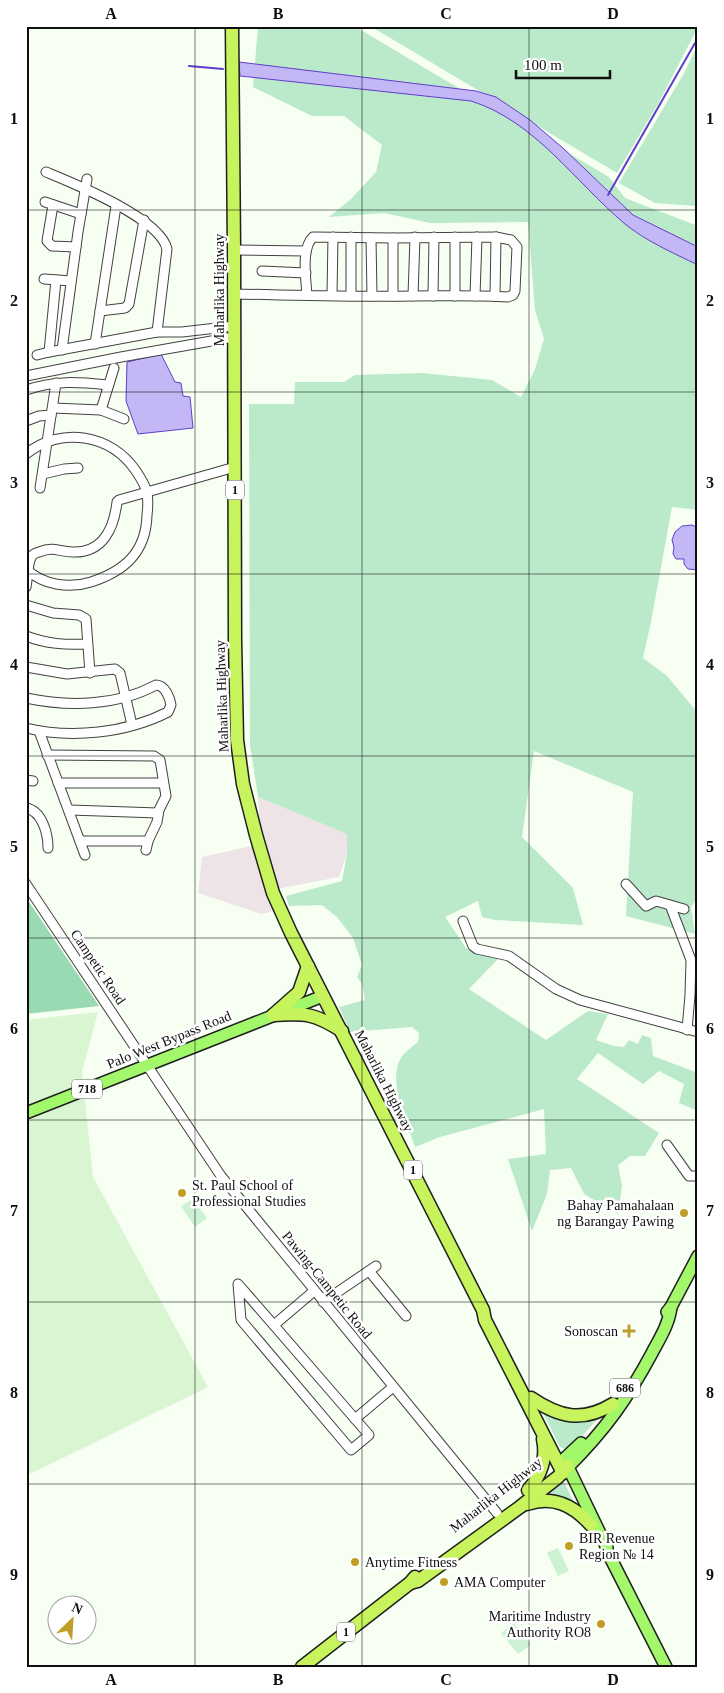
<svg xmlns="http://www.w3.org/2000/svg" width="724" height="1693" viewBox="0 0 724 1693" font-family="Georgia,serif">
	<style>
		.industrial { fill: #eee4e7 }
		.farmland { fill: #daf5d2 }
		.green { fill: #bbeaca }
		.forest { fill: #9adab3 }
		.pitch { fill: #cdf1d3 }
		.water { fill: #c4b7f6; stroke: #5f3ecc }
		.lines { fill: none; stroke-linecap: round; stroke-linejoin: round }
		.stream { stroke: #5f3ecc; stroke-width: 2 }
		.minor-casing { stroke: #424242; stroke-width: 11 }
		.major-casing { stroke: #202020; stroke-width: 14 }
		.highway-casing { stroke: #202020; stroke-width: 15 }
		.minor { stroke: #fff; stroke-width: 9 }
		.major { stroke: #a3f76a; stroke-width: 11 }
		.highway { stroke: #c7f35c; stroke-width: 12 }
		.grid { fill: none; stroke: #0f0f0f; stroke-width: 1; stroke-opacity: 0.55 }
		.poi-dot { fill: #bf9f27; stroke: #fff; stroke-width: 2 }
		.labels { text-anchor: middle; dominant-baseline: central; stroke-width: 5; stroke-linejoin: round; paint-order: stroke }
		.shield { fill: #fff; stroke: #575757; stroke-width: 1 }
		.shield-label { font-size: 12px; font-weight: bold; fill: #0f0f0f }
		.street-label { font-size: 14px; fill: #0f0f0f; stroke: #fff }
		.poi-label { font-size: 14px; fill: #0f0f0f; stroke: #fff; text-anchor: start }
		.neatline { fill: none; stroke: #0f0f0f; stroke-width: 2 }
		.grid-label { font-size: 16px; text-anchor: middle; font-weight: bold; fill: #0f0f0f }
	</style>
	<rect width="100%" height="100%" fill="#f6fff2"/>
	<polygon class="industrial" points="258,797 347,834 347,854 339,877 277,889 284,909 261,914 198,893 202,857 261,844"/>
	<polygon class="farmland" points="98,1012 82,1072 93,1177 208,1387 26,1476 26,1020"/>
	<g class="green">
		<path d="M258,26H354L609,177L625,198L698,226V510L672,507L651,622L643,658L667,676L698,713V897L691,907L695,934L626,916L633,792L534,751L522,837L573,888L583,925L495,920L482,917L478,901L445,917L466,948L498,959L469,989L546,1040L588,1011L608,1014L596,1040L614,1046L624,1047L629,1040L638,1044L642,1035L651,1038L653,1056L698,1073V1111L679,1103L684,1084L659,1071L643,1084L598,1053L577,1079L659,1133L645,1156H630L618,1165L622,1186L618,1214L584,1194L571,1168L550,1170L547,1194L532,1231L508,1159L546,1154L544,1109L440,1137L415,1147C407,1123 385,1078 403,1055C407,1050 413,1046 418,1042L419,1033L412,1027L350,1032L339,1007L365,1000L362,984L357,977L362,965L353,938L337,917L322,905L289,906L286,896L342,881L347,854V834L258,797L250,745L249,404H294L295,382H344L355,375L422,373L492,380L521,397L535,369L544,339L535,310L528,222L430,223L384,213L329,217L351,199L376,172L382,145L344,116H312L253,87Z"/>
		<polygon points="370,26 698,26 698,27 658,104 617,173"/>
		<polygon points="698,44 698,178 696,206 655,203 619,183 683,75"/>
		<polygon points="543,1411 599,1417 576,1443 565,1449 560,1447 544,1415"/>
		<polygon points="562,1481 565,1484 575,1504 554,1495 539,1495"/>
	</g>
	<polygon class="forest" points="26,899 27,899 99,1006 26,1014"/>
	<g class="pitch">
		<polygon points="193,1199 207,1218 195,1227 181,1206"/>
		<polygon points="558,1548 569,1571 558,1576 547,1553"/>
		<polygon points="514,1623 531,1645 518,1654 501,1633"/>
	</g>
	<g class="water">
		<path d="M239,62L476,91L496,97L530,120L564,149L633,215L698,247V265C673,253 646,241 625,224C575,182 535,121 471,101L240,76Z"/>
		<polygon points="161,354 175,382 181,383 183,396 190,397 193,428 138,434 126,401 127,362"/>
		<polygon points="692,525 698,528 698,570 688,569 684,564 684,559 676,559 673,554 674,547 672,540 675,532 682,526"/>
	</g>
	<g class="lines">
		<g class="stream">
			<polyline points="189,66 223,69"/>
			<polyline points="608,195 695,43 698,42"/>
		</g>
		<g class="minor-casing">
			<g id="minor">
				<path d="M46,172C75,184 160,218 167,249L157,332"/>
				<polyline points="45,202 81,214"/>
				<polyline points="53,205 47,241 52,246 76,247"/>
				<polyline points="455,237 455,296"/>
				<polyline points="371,238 372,296"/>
				<polyline points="393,238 393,296"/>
				<polyline points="234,250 306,251"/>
				<polyline points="262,271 306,273"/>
				<polyline points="44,279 71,281"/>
				<path d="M234,294C294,295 354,297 413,296C445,296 477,295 508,297L513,295L515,291L517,247L511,240L496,237L393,238L313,237C301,248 306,280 307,295"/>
				<polyline points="332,295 333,237"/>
				<polyline points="351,295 351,237"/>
				<polyline points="413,296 415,237"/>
				<polyline points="433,296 434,237"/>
				<polyline points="475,296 477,237"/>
				<polyline points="495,296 496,237"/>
				<polyline points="100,311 125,308 129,304 144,220"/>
				<polyline points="95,344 116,206"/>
				<polyline points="62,350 78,232 87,179"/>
				<polyline points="49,352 56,280"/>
				<polyline points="37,355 49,352 157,332 182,332 234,326"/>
				<polyline points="26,376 121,357 234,337"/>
				<path d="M26,390C56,380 78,382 108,385"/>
				<polyline points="53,408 101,410 124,419"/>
				<polyline points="101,410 114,368"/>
				<polyline points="26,421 39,416 51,415"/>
				<path d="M26,454C61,426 111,434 136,471C140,477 145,485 147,492C148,499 148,507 147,515C146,552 125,571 91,582C69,589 43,585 26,569"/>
				<polyline points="43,474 64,469 78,468"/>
				<polyline points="40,488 56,383"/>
				<path d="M26,587C28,578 27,563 32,556C34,553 36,553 39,552C55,546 58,552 73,552C103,553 114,528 117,502L119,500L235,467"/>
				<polyline points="26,605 53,613 79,615 86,619 90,673"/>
				<path d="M26,636C47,644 65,645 87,644"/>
				<polyline points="26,667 67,674 115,669 120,673 132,725"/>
				<path d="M26,698C69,707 117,706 156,685C165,685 170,698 171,705L168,712C127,733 71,739 26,728"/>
				<polyline points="39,731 85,855"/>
				<polyline points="47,755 154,756 160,760 166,796 159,810 157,822 148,841 146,850"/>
				<polyline points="26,780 33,781"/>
				<polyline points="58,783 163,783"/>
				<path d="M26,808C42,811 48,833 48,848"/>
				<polyline points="70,810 158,813"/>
				<polyline points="80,841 148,841"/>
				<polyline points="26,884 221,1176 497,1513"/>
				<polyline points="626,884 646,906 656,901 684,909"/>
				<polyline points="670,905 691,960 690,995 687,1030"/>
				<polyline points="463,921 473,946 477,949 509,956 556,989 580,1000 698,1032"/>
				<polyline points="667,1145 689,1176 698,1176"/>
				<polyline points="369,1271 406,1316"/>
				<polygon points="238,1284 369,1435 351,1450 241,1320"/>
				<polyline points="323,1302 376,1266"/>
				<polyline points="274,1325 314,1291"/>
				<polyline points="355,1419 393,1387"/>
			</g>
		</g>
		<g class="major-casing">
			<g id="major">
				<polyline points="26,1113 323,996"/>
				<polyline points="667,1312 671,1307 698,1256"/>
				<polyline points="564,1459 581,1443"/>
				<path d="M666,1667L607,1551V1548L568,1467C605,1430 628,1398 652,1353C660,1338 669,1324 671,1307"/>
			</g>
		</g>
		<g class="highway-casing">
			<g id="highway">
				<polyline points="232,26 234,250 235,640 237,740 243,784 256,835 273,893 291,933 483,1310 485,1320 563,1473"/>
				<path d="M273,1015C305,1013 314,1013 342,1031"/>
				<polyline points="273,1015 299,992 308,966"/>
				<path d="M531,1398C559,1417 582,1423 613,1404"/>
				<path d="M528,1490C541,1476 547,1458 543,1439"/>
				<path d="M527,1504C553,1495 573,1505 591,1525"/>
				<polyline points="410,1583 418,1581 520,1507 558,1477 568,1466"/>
				<polyline points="302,1667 410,1583 415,1577"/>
			</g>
		</g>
		<use href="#minor" class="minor"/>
		<use href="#major" class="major"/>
		<use href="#highway" class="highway"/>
	</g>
	<path class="grid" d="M195,26V1667M362,26V1667M529,26V1667M26,210H698M26,392H698M26,574H698M26,756H698M26,938H698M26,1120H698M26,1302H698M26,1484H698"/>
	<g class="poi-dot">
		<circle cx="182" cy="1193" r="5"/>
		<circle cx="684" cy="1213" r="5"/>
		<path d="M626.5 1323.5h5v5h5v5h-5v5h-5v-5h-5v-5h5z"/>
		<circle cx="569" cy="1546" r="5"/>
		<circle cx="355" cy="1562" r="5"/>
		<circle cx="444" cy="1582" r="5"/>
		<circle cx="601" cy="1624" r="5"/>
	</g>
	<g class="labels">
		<g class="shield">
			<rect x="226" y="480.5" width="18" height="19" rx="4"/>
			<rect x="72" y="1079.5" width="30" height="19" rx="4"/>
			<rect x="404" y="1160.5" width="18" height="19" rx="4"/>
			<rect x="610" y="1378.5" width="30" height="19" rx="4"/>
			<rect x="337" y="1622.5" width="18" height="19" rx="4"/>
		</g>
		<g class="shield-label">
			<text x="235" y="490">1</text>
			<text x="87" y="1089">718</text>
			<text x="413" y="1170">1</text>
			<text x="625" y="1388">686</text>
			<text x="346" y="1632">1</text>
		</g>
		<g class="street-label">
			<text transform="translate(219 290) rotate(-90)">Maharlika Highway</text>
			<text transform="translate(222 696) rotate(-92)">Maharlika Highway</text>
			<text transform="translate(98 967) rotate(56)">Campetic Road</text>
			<text transform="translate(169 1040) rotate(-22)">Palo West Bypass Road</text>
			<text transform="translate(384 1081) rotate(63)">Maharlika Highway</text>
			<text transform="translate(327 1285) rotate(51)">Pawing-Campetic Road</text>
			<text transform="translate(496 1495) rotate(-38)">Maharlika Highway</text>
		</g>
		<g class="poi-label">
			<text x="192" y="1185">St. Paul School of<tspan x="192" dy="16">Professional Studies</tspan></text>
			<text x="674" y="1205" text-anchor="end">Bahay Pamahalaan<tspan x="674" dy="16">ng Barangay Pawing</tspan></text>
			<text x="618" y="1331" text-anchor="end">Sonoscan</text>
			<text x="579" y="1538">BIR Revenue<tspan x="579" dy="16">Region № 14</tspan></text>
			<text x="365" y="1562">Anytime Fitness</text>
			<text x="454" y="1582">AMA Computer</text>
			<text x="591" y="1616" text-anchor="end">Maritime Industry<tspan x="591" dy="16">Authority RO8</tspan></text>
		</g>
	</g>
	<rect width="724" height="1693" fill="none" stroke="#ffffff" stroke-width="55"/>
	<g transform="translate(72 1620) rotate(25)"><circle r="24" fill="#ffffff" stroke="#9f9f9f"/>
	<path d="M0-4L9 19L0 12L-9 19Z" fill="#bf9f27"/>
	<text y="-8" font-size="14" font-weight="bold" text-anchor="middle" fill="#0f0f0f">N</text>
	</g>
	<path d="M516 70v8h94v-8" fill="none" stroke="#0f0f0f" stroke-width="2.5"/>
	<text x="524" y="70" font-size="15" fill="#0f0f0f" stroke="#ffffff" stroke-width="4" paint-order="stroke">100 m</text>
	<rect x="28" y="28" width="668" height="1638" class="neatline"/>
	<g class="grid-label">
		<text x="111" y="19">A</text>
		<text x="278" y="19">B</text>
		<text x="446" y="19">C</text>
		<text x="613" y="19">D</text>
		<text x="14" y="124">1</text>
		<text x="710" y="124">1</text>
		<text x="14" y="306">2</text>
		<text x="710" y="306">2</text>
		<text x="14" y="488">3</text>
		<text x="710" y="488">3</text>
		<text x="14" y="670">4</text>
		<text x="710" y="670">4</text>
		<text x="14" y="852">5</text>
		<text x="710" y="852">5</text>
		<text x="14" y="1034">6</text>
		<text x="710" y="1034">6</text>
		<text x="14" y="1216">7</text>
		<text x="710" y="1216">7</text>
		<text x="14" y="1398">8</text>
		<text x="710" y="1398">8</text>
		<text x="14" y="1580">9</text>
		<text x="710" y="1580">9</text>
		<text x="111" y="1685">A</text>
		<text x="278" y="1685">B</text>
		<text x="446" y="1685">C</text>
		<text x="613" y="1685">D</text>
	</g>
</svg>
